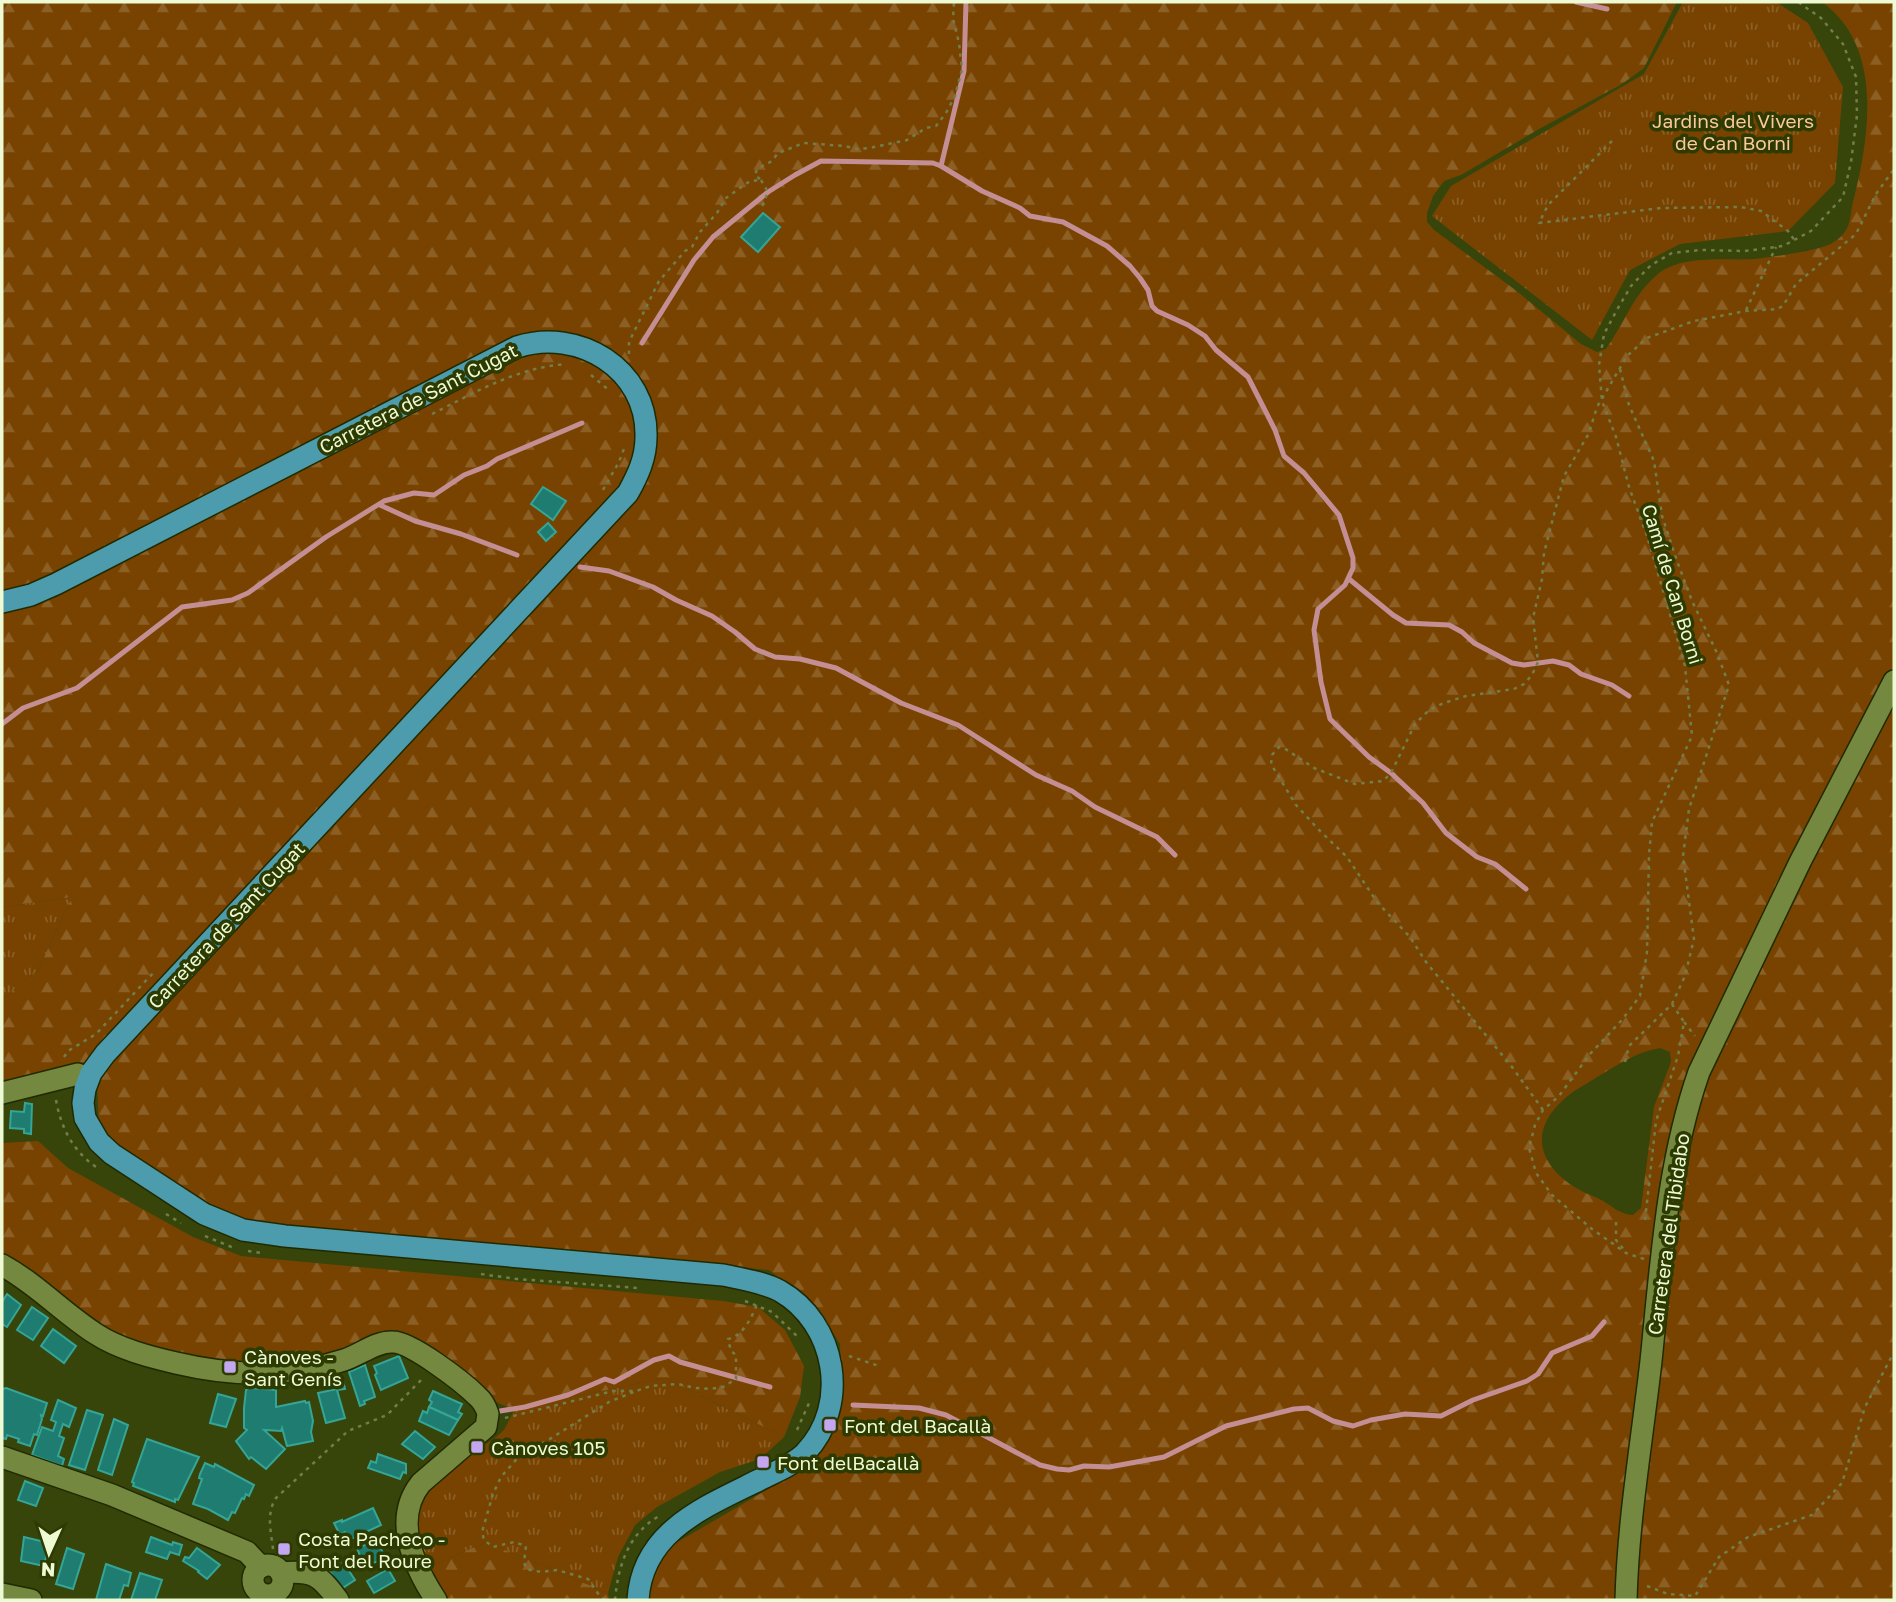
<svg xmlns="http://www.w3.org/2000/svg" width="1896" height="1602" viewBox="0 0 1896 1602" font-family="'Golos Text',sans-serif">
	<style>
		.grass { fill: url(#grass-tufts) }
		.forest { fill: url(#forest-firs); fill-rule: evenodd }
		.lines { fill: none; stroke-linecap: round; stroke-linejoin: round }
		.stream { stroke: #c48f94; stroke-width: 5 }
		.building { fill: #1f7c70; stroke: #34a596; stroke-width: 2 }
		.minor-casing { stroke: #202a02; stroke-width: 24 }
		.major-casing { stroke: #202a02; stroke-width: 24 }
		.path { stroke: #717e4a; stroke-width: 2.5; stroke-dasharray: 3.5 5; stroke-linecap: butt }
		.minor { stroke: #74883f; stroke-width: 21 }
		.major { stroke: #4c9cad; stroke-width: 21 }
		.poi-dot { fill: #c4a7f1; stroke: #2d3a00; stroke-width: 2.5 }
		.labels { text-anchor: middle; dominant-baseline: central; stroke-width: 7; stroke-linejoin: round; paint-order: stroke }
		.park-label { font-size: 19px; fill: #fcc99c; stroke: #2d3a00 }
		.street-label { font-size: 19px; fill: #edfad4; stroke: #2d3a00 }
		.poi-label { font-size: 19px; fill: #edfad4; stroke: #2d3a00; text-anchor: start }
	</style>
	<defs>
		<pattern id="grass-tufts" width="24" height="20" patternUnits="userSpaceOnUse" patternTransform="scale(1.75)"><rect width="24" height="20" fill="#784301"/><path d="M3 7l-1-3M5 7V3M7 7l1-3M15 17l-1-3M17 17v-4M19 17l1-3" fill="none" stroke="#8c5f25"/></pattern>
		<pattern id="forest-firs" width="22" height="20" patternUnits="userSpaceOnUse" patternTransform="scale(1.75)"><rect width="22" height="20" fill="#784301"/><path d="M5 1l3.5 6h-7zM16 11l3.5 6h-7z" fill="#8c5f25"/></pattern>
	</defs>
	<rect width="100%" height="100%" fill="#37450a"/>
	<g class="grass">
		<polygon points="1683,2 1776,2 1808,23 1843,87 1835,183 1788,231 1680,244 1630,270 1592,340 1432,216 1451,186 1644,74"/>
		<polygon points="72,897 38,970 2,1000 2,907"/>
		<polygon points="665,1378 784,1437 760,1459 720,1472 657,1507 635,1525 618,1557 608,1593 486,1542 427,1568 419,1549 413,1512 418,1501 461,1459 494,1439 504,1430 515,1409"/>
	</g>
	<g class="forest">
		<path d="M2,2H1677L1644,68L1622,84L1539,129L1461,175L1444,181L1433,196L1427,213V222L1434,230L1514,289L1581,344L1597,352L1606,349C1624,324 1633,295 1657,275C1682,254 1725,261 1755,259C1773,257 1790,254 1807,251C1818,248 1828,247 1837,240C1853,228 1849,215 1854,198C1870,134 1883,46 1822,2H1894V1600H646L645,1591L669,1547L765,1491L824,1446L841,1390L840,1344L815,1305L769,1270L260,1226L219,1212L122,1150L99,1126L97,1082L41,1076L2,1080V1000L38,970L72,897L2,907ZM1660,1048L1670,1052L1671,1062L1654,1107L1641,1208L1633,1215C1617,1214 1610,1203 1595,1197C1552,1181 1519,1141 1562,1101C1572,1091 1585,1085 1597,1077C1616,1066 1638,1051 1660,1048Z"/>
		<path d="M38,1141L68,1168L193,1237L241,1256L723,1301L758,1307L785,1330L804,1366L800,1397L784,1437L665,1378L515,1409C476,1398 444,1368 412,1343L259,1369L168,1355L99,1328L2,1259V1143Z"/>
		<polygon points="486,1542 608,1593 609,1600 444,1600 427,1568"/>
	</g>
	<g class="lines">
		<g class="stream">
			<polyline points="1576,2 1607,9"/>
			<polyline points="941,166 982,191 1020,208 1030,216 1063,222 1107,246 1130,266 1140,278 1148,290 1152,306 1157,311 1188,325 1205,336 1216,350 1248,377 1275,430 1284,456 1304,473 1339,515 1353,558 1353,568 1345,585 1318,609 1314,630 1321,682 1330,719 1369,757 1391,773 1423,803 1446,833 1477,857 1495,864 1526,889"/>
			<polyline points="642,343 694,260 713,237 768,192 795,175 821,161 933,163 941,166 964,71 966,2"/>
			<polyline points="380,505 415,521 461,534 517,555"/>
			<polyline points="580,567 609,571 653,587 676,600 712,616 735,632 755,649 775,657 800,659 836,668 901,703 958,725 1036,775 1072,791 1095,807 1157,837 1175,855"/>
			<polyline points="1349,579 1393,615 1406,623 1449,625 1462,632 1474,643 1512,663 1524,665 1553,661 1569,665 1581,674 1612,685 1629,696"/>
			<polyline points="2,724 23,708 77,688 182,607 232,600 248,593 326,537 384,501 414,493 434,495 464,475 487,466 497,459 582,423"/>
			<polyline points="853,1405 919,1408 946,1415 1040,1465 1057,1469 1069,1470 1084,1466 1109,1467 1164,1457 1226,1426 1294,1409 1308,1408 1333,1421 1353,1426 1371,1420 1405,1414 1441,1416 1473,1400 1527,1381 1538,1374 1552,1353 1592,1336 1604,1322"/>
			<polyline points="500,1411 525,1407 568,1395 605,1379 614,1382 654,1360 669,1356 680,1362 770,1387"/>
		</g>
	</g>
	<g class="building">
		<polygon points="763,213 780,227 758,252 741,237"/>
		<polygon points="543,487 566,501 553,520 531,504"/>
		<polygon points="548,523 556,532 546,541 538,532"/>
		<polygon points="25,1103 32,1104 31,1134 24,1133 24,1129 10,1128 11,1111 24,1112"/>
		<polygon points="7,1294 21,1305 7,1327 2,1324 2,1302"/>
		<polygon points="32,1307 48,1318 33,1340 17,1330"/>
		<polygon points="53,1329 76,1346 64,1363 41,1346"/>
		<polygon points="399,1356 408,1378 381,1390 375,1375 377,1373 374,1366"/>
		<polygon points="365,1365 375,1397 364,1401 365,1404 360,1406 349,1372"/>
		<polygon points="342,1377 345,1389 337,1390 345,1418 326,1423 318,1393 337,1389 334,1379"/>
		<polygon points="6,1388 47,1403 43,1416 41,1415 42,1419 37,1435 34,1434 30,1446 18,1442 19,1439 7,1435 6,1439 2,1438 2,1389"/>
		<polygon points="249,1388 276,1390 276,1407 305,1401 306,1403 309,1402 313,1421 311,1432 313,1441 287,1446 282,1428 281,1431 264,1430 285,1449 266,1469 251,1457 249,1459 236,1441 247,1430 244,1428 244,1408 246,1390"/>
		<polygon points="433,1391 462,1404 458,1412 462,1414 458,1420 429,1407 432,1402 429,1400"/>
		<polygon points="218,1394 236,1399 226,1427 210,1423"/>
		<polygon points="58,1400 76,1408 69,1427 63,1424 59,1436 64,1438 58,1456 64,1459 62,1466 32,1455 42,1427 53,1431 56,1422 51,1420"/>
		<polygon points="429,1407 458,1420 449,1435 419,1421 423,1411 427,1413"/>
		<polygon points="87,1410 103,1415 85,1470 69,1465"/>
		<polygon points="114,1419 128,1425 112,1475 98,1470"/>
		<polygon points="415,1431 435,1447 423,1459 402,1444"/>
		<polygon points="147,1439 199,1457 178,1500 175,1499 175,1502 133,1486 134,1483 132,1482"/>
		<polygon points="378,1454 406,1464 406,1473 403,1472 400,1479 368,1468 371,1461 376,1463"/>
		<polygon points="205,1463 214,1467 215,1464 254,1485 249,1496 246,1494 244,1499 242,1498 235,1513 232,1512 228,1520 208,1509 193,1504 202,1479 199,1478 200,1474"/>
		<polygon points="25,1481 43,1488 36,1506 18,1500"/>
		<polygon points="373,1508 381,1525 349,1540 345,1532 340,1535 334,1523 342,1520 342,1522"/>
		<polygon points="24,1537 49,1543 44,1566 21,1561"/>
		<polygon points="151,1537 172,1545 173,1542 182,1545 179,1555 170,1552 167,1559 146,1552"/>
		<polygon points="378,1540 385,1559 364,1566 357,1548"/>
		<polygon points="67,1548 84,1554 73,1589 56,1584"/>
		<polygon points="197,1548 220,1565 207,1579 198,1572 199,1571 183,1561 185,1557 189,1558"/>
		<polygon points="341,1559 355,1580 341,1589 328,1568"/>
		<polygon points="106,1564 131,1573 128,1586 124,1585 119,1600 96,1600"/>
		<polygon points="388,1569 395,1581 374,1593 367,1581"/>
		<polygon points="140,1573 162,1580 155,1600 131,1600"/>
	</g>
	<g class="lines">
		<g class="minor-casing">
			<g id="minor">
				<polyline points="2,1093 78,1074"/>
				<path d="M2,1265C37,1284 63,1313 96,1334C119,1349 150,1357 176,1363C231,1376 289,1378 344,1360C360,1355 376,1341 393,1342C411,1342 463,1382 477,1396C483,1401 486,1407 488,1414L486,1427L421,1483C392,1519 413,1565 436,1600"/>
				<polyline points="2,1457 112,1495 247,1552 261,1567"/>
				<circle cx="268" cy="1580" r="15"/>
				<path d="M281,1573C313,1570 320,1575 338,1600"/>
				<polyline points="2,1594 31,1600"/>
				<path d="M1626,1600C1628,1521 1642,1440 1651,1361C1661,1264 1667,1164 1699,1072L1800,862L1894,681"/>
			</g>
		</g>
		<g class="major-casing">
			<path id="major" d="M2,602L31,595L56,584L517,347C578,327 648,369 646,437C646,458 638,475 628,493L105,1054L91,1073L85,1089L83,1103L85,1118L99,1142L112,1154L204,1214L243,1230L285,1236L723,1275C742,1279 763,1282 780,1291C836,1323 851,1405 805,1453C793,1465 775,1472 759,1480C705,1507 642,1531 638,1600"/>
		</g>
		<g class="path">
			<polyline points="1612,141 1548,205 1539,223 1661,208 1741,207 1761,211 1788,231 1795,241"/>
			<polyline points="761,180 768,192 761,209"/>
			<polyline points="1746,310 1776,247"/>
			<polyline points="629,354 629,342 659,281 685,251 692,247 700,232 717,213 726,198 750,181 761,180 755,175 757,169 772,161 778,153 804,143 844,146 858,149 869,148 907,140 926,128 936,126 946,113 955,96 962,69 959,43 953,19 954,2"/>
			<polyline points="1620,369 1629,405 1654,461 1662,516 1677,561 1692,601 1717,653 1729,685 1689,809 1683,856 1694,939 1685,976 1672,1004 1629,1046 1625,1062"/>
			<polyline points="591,375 610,391"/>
			<path d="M432,414C476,392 516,368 566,364"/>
			<polyline points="603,490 619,462 625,446"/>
			<polyline points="1684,1022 1695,1036"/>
			<polyline points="64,1057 68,1051 96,1034 155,971"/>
			<path d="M56,1100C61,1128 73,1151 96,1167"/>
			<polyline points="1543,1110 1512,1067 1426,962 1410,937 1377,902 1347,857 1319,830 1296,805 1271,764 1272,755 1279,747 1284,748 1314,768 1355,784 1383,781 1391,773 1415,724 1429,710 1444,703 1466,696 1514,689 1524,684 1532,675 1538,662 1533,618 1542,579 1544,553 1564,476 1589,433 1597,407 1627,356 1647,338 1694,321 1746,311 1777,309 1783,306 1796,284 1856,234 1876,194 1894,169"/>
			<polyline points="166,1214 181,1223"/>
			<polyline points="1645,1220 1656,1121 1678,1056 1684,1022 1672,1004"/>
			<polyline points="1616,1222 1616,1240 1624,1250"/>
			<polyline points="205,1236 234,1248"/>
			<polyline points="248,1251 262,1253"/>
			<polyline points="1644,1259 1626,1253 1592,1229 1552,1195 1536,1173 1529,1148 1535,1125 1543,1110 1559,1096 1590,1054 1621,1021 1640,996 1647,952 1649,855 1652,822 1692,736 1685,666 1647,536 1629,487 1616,437 1602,401 1599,365 1604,334 1618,308 1631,286 1651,265 1672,253 1701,250 1745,251 1783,246 1811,231 1843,197 1851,162 1857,115 1856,77 1843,44 1821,18 1798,2"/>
			<polyline points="481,1274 517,1279 638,1288"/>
			<polyline points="745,1301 772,1312 799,1338"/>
			<polyline points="849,1356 879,1366"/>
			<path d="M505,1418L613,1391H636L651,1386L678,1384L695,1388L710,1389L723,1387L736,1379V1355L731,1351L728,1339C743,1336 752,1317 757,1304"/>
			<polyline points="797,1430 810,1401"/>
			<path d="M273,1549C271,1532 266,1513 276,1498L348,1431L387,1415L424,1377"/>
			<polyline points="1647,1586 1668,1594 1695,1596 1719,1557 1748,1537 1812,1515 1842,1483 1865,1407 1894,1352"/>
			<polyline points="605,1600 599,1595 588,1579 557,1570 541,1572 526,1569 524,1562 526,1546 514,1542 493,1547 484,1540 482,1532 493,1494 501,1477 521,1454 529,1448 545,1442 609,1402 636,1391"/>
			<path d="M615,1600C618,1566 628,1534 659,1516"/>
		</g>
		<use href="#minor" class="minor"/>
		<use href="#major" class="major"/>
	</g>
	<g class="poi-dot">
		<rect x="223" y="1360" width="14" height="14" rx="3.5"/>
		<rect x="823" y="1418" width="14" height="14" rx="3.5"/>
		<rect x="470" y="1440" width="14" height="14" rx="3.5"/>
		<rect x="756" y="1455" width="14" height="14" rx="3.5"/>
		<rect x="277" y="1542" width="14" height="14" rx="3.5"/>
	</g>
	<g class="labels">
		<g class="park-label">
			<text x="1733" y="120">Jardins del Vivers<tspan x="1733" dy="22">de Can Borni</tspan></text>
		</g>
		<g class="street-label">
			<text transform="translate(418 398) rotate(-27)">Carretera de Sant Cugat</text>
			<text transform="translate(1673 584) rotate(73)">Camí de Can Borni</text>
			<text transform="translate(226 925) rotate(-47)">Carretera de Sant Cugat</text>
			<text transform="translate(1668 1234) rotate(-82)">Carretera del Tibidabo</text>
		</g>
		<g class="poi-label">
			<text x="244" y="1356">Cànoves -<tspan x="244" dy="22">Sant Genís</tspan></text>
			<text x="844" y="1425">Font del Bacallà</text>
			<text x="491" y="1447">Cànoves 105</text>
			<text x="777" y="1462">Font delBacallà</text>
			<text x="298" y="1538">Costa Pacheco -<tspan x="298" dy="22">Font del Roure</tspan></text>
		</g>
	</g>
	<rect width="1896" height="1602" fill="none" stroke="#edfad4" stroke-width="7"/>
	<g transform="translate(49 1553) rotate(183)" stroke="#2d3a00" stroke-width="5" paint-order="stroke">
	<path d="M0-5L12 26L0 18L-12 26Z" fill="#edfad4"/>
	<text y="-10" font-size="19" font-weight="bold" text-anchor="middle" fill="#edfad4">N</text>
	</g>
</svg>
